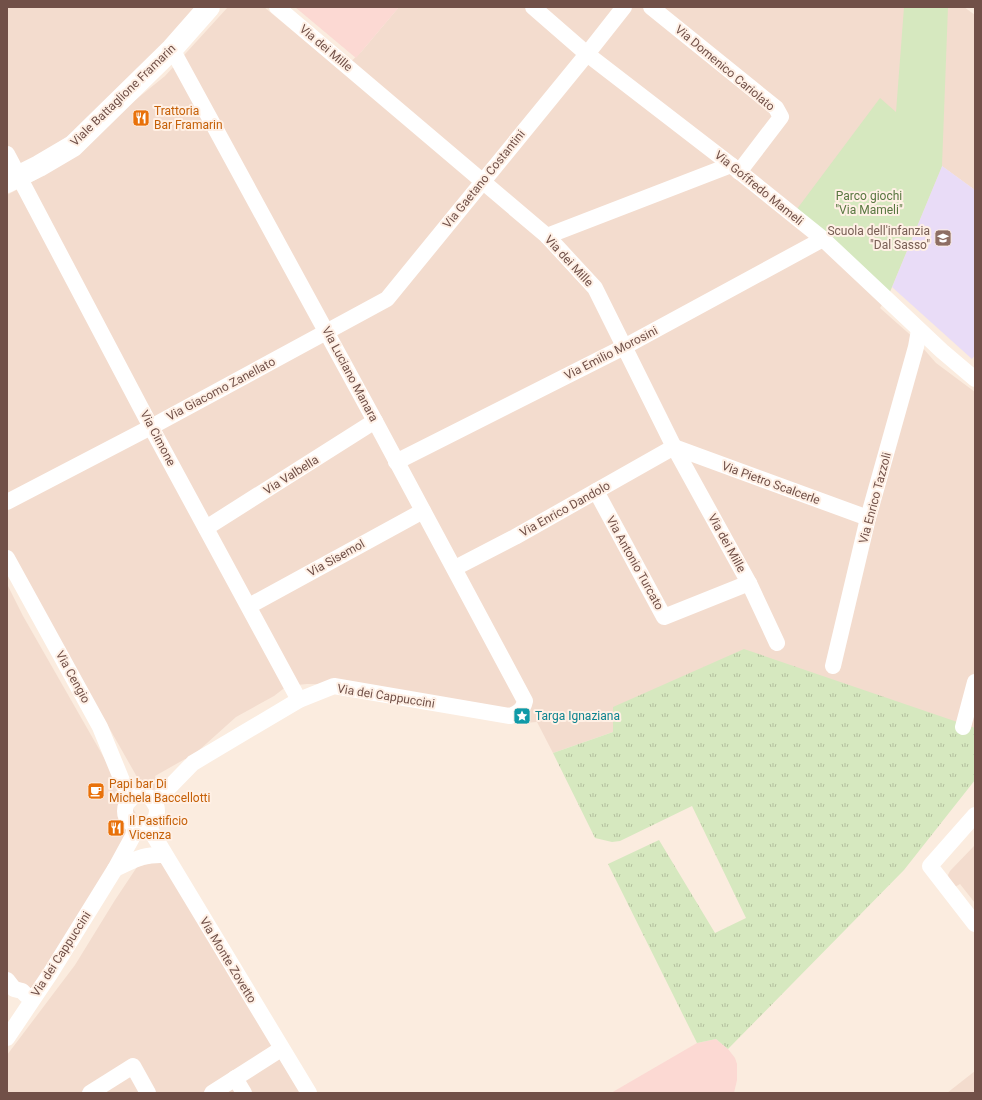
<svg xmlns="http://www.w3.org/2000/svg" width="982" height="1100" viewBox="0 0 982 1100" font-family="Roboto,sans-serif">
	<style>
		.residential { fill: #f3dcce }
		.commercial { fill: #fcd9d3 }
		.education { fill: #e9dcf7 }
		.grass { fill: url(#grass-tufts) }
		.park { fill: #d6e8bf }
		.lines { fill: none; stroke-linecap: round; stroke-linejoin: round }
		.street { stroke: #fff; stroke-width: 16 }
		.secondary { stroke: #fff; stroke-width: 22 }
		.labels { text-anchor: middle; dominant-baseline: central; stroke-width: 4; stroke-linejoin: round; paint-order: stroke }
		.street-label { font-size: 12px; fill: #715048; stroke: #fff0e5 }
		.food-label { font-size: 12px; fill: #c56008; stroke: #fff0e5; text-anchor: start }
		.park-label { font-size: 12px; fill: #597741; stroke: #fff0e5 }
		.education-label { font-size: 12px; fill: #785e54; stroke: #fff0e5; text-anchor: end }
		.culture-label { font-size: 12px; fill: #0d838f; stroke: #fff0e5; text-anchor: start }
	</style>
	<defs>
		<pattern id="grass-tufts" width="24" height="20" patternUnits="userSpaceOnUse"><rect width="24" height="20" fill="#d6e8bf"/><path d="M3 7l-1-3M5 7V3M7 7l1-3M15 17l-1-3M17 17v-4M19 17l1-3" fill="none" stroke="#b2be9d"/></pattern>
	</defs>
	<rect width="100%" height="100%" fill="#fbecdf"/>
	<g class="residential">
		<polygon points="7,7 206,7 76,131 30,161 7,170"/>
		<polygon points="228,7 264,7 341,71 362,51 399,7 964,7 975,15 975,190 942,166 889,294 880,308 915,339 936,363 975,392 975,728 613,732 553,753 537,722 523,723 496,709 363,685 307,684 287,686 274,696 236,717 187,761 185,759 155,776 160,786 160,789 148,790 141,784 7,548 7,195 39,178 165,76"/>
		<polygon points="7,584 23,616 139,819 33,990 7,975"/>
		<polygon points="975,845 975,903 960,884 955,887 949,880 948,875 950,871"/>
		<polygon points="158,861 169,869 303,1093 7,1093 7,1055 75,965 115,900 137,867"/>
		<polygon points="975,1071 975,1093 947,1093"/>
	</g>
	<g class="commercial">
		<polygon points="295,7 399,7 356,58"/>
		<polygon points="716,1039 728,1049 735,1058 737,1064 737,1080 734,1093 611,1093 697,1043"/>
	</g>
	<polygon class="education" points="942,166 975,190 975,355 972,359 892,287"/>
	<polygon class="grass" points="744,649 975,728 975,780 904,870 728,1049 716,1039 697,1043 608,864 659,840 715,933 746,918 692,806 620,841 612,842 595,838 553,753 613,732 613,707"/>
	<polygon class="park" points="904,7 948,7 942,166 889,294 797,209 880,98 896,112"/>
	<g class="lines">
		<g class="street">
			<polyline points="277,7 547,236 595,288 674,447 749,583 777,643"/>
			<polyline points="533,7 587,54 731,165 823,239 942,351 975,379"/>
			<polyline points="651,7 776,108 781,117 739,172"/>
			<polyline points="7,154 151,427 299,700"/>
			<polyline points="547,236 731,165"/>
			<polyline points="674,447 868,518"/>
			<polyline points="396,462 624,347 823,239"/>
			<polyline points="596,491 664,617 749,583"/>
			<polyline points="7,502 151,427 387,299 587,54 624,7"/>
			<polyline points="206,528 375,421"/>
			<polyline points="7,558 100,727 130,800"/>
			<polyline points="455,568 515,537 674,447"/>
			<polyline points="249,606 423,511"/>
			<polyline points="833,666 868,518 916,347 919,330"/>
			<polyline points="963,727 975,682"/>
			<circle cx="141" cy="811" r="16"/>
			<path d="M154,803L193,763L299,700L334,686L510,716C518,713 523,710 525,701C409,483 291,265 172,49"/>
			<polyline points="975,815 930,866 975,924"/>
			<polyline points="148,826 309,1093"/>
			<path d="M115,869C135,860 141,854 165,855"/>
			<polyline points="7,980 14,989 22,991 26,995 33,998"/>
			<polyline points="7,1038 50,974 115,869 133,836 135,826"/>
			<polyline points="235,1078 244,1093"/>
			<polyline points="90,1093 133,1066 148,1093"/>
			<polyline points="212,1093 281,1049"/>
		</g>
		<polyline class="secondary" points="7,182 39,166 73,146 172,49 209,7"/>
	</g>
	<defs>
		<g id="restaurant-square" transform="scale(0.9)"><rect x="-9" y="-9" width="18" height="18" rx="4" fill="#e8710a" stroke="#fff0e5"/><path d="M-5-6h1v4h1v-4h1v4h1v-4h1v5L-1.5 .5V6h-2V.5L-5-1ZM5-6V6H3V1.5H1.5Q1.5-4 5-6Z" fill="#fff"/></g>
		<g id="school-square" transform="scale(0.9)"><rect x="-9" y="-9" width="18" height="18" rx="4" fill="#8d6e63" stroke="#fff0e5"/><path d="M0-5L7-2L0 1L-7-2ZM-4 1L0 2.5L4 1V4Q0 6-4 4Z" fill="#fff"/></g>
		<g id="sight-square" transform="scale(0.9)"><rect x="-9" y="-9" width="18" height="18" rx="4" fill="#0f9aa8" stroke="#fff0e5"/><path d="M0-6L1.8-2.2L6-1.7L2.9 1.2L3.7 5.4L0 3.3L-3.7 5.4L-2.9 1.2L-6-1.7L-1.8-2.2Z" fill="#fff"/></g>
		<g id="cafe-square" transform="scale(0.9)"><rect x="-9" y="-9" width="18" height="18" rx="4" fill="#e8710a" stroke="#fff0e5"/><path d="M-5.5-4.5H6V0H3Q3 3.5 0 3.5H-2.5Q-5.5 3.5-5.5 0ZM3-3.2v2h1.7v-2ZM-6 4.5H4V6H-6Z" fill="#fff"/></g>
	</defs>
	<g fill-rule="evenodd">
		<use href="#restaurant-square" x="141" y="118"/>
		<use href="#school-square" x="943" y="238"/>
		<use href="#sight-square" x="522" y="716"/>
		<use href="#cafe-square" x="96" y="791"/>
		<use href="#restaurant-square" x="116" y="828"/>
	</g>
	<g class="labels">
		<g class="street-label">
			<text transform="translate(326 48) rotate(40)">Via dei Mille</text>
			<text transform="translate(725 68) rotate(40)">Via Domenico Cariolato</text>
			<text transform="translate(123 95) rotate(-44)">Viale Battaglione Framarin</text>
			<text transform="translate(484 179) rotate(-51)">Via Gaetano Costantini</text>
			<text transform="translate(759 188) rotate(39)">Via Goffredo Mameli</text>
			<text transform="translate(569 261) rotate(47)">Via dei Mille</text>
			<text transform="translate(611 353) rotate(-27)">Via Emilio Morosini</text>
			<text transform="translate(350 374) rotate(62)">Via Luciano Manara</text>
			<text transform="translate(221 389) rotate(-28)">Via Giacomo Zanellato</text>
			<text transform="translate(158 438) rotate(62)">Via Cimone</text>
			<text transform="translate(291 475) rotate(-32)">Via Valbella</text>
			<text transform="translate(771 483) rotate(20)">Via Pietro Scalcerle</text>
			<text transform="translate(875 498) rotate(-75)">Via Enrico Tazzoli</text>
			<text transform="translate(565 509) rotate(-29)">Via Enrico Dandolo</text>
			<text transform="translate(727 543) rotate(61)">Via dei Mille</text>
			<text transform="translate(336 558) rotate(-29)">Via Sisemol</text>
			<text transform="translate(635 563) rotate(61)">Via Antonio Turcato</text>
			<text transform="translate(73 677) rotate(61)">Via Cengio</text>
			<text transform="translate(386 696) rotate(9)">Via dei Cappuccini</text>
			<text transform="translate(61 954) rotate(-57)">Via dei Cappuccini</text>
			<text transform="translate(228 960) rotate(59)">Via Monte Zovetto</text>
		</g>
		<g class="food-label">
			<text x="154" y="111">Trattoria<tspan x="154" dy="14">Bar Framarin</tspan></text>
			<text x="109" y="784">Papi bar Di<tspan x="109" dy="14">Michela Baccellotti</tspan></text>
			<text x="129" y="821">Il Pastificio<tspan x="129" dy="14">Vicenza</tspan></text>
		</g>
		<g class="park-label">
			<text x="869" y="196">Parco giochi<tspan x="869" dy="14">"Via Mameli"</tspan></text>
		</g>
		<g class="education-label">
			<text x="930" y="231">Scuola dell'infanzia<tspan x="930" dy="14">"Dal Sasso"</tspan></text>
		</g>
		<g class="culture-label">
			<text x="535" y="716">Targa Ignaziana</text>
		</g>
	</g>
	<rect width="982" height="1100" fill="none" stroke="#715048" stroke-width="16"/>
</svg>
